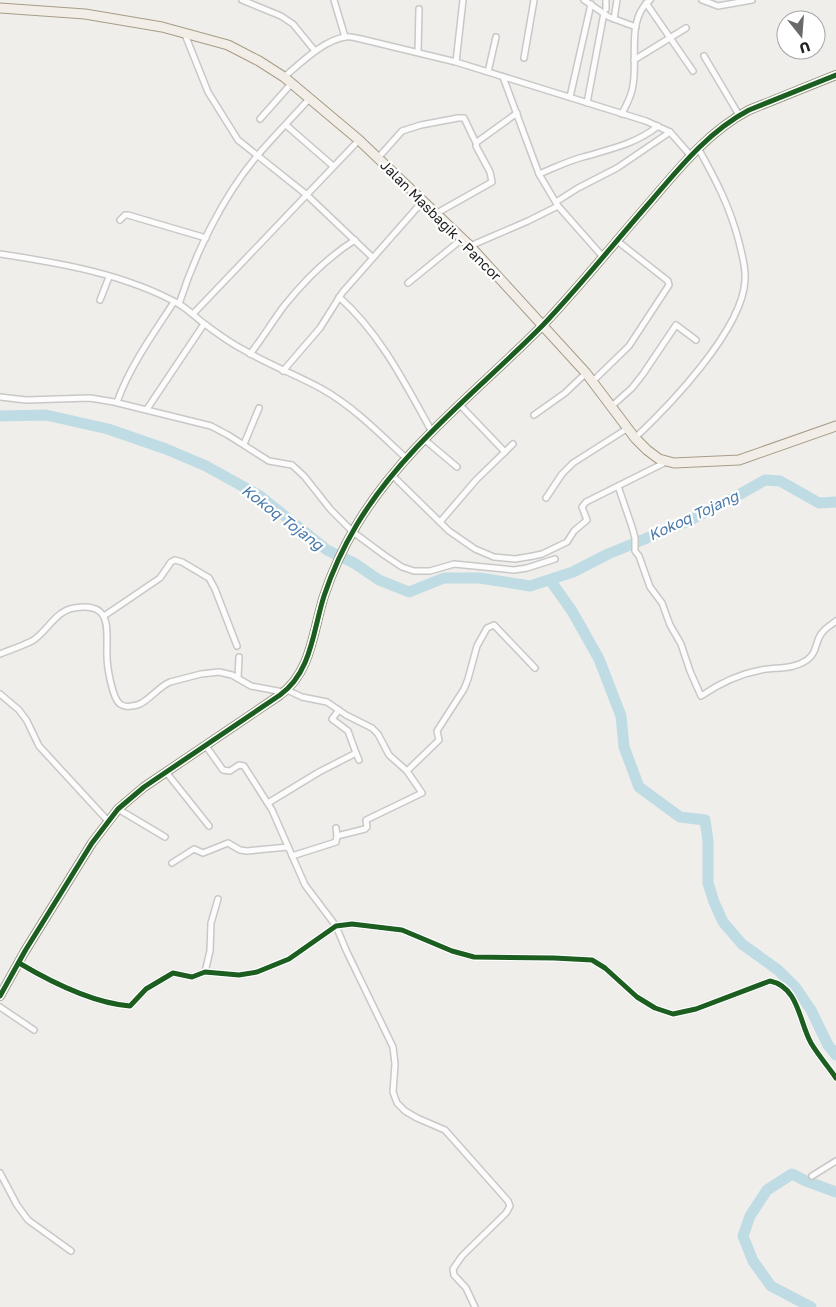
<svg xmlns="http://www.w3.org/2000/svg" width="836" height="1307" viewBox="0 0 836 1307" font-family="'Golos Text',sans-serif">
	<style>
		.lines { fill: none; stroke-linecap: round; stroke-linejoin: round }
		.river { stroke: #bfdbe3; stroke-width: 11 }
		.street-casing { stroke: #c9c8c7; stroke-width: 8 }
		.secondary-casing { stroke: #999a82; stroke-width: 10 }
		.primary-casing { stroke: #a79c86; stroke-width: 11 }
		.street { stroke: #fdfcfc; stroke-width: 5 }
		.secondary { stroke: #f4f4ed; stroke-width: 8 }
		.primary { stroke: #f3ede7; stroke-width: 9 }
		.cycleway-casing { stroke: #fff; stroke-width: 8 }
		.cycleway { stroke: #1b5e20; stroke-width: 5 }
		.labels { text-anchor: middle; dominant-baseline: central; stroke-width: 4.5; stroke-linejoin: round; paint-order: stroke }
		.street-label { font-size: 14px; fill: #222; stroke: #fff }
		.water-label { font-size: 15px; font-style: italic; fill: #4a7aab; stroke: #fff }
	</style>
	<rect width="100%" height="100%" fill="#f0eeeb"/>
	<g class="lines">
		<g class="river">
			<polyline points="0,416 46,415 108,429 166,449 206,466 260,496 327,550 354,563 379,580 409,592 444,578 480,578 530,586 573,572 608,554 686,522 735,497 765,480 780,481 819,503 836,502"/>
			<polyline points="550,580 572,611 599,659 621,716 624,747 639,787 680,817 705,820 708,841 708,883 714,902 723,922 742,944 778,970 796,988 811,1010 828,1045 836,1055"/>
			<polyline points="811,1307 771,1286 753,1261 743,1236 750,1216 767,1190 792,1174 806,1181 836,1192"/>
		</g>
		<g class="street-casing">
			<g id="street">
				<polyline points="242,0 281,16 293,24 315,51"/>
				<polyline points="334,0 345,37"/>
				<polyline points="584,0 609,17 636,27"/>
				<polyline points="702,0 718,6 752,0"/>
				<polyline points="646,3 693,71"/>
				<polyline points="606,9 606,0"/>
				<polyline points="614,19 617,0"/>
				<polyline points="184,32 208,92 238,140 307,195 372,257"/>
				<polyline points="418,52 419,9"/>
				<polyline points="704,56 739,115"/>
				<polyline points="524,58 534,0"/>
				<polyline points="634,60 686,28"/>
				<polyline points="456,62 463,0"/>
				<polyline points="488,72 496,37"/>
				<path d="M284,77C301,63 322,41 345,37C350,36 356,38 361,39L456,62L646,121L670,132L691,156"/>
				<polyline points="503,77 539,174 558,206 603,257"/>
				<polyline points="570,97 591,4"/>
				<polyline points="587,103 604,13"/>
				<path d="M622,114C626,105 632,96 633,85C638,59 626,19 650,0"/>
				<polyline points="260,119 291,84"/>
				<polyline points="286,125 333,166"/>
				<polyline points="378,158 402,131 421,125 458,118 464,118 476,143"/>
				<path d="M539,174C554,168 568,161 583,157C610,149 636,144 658,126"/>
				<polyline points="556,202 578,188 617,168 670,132"/>
				<polyline points="437,213 492,182 490,172 476,146 477,142 517,113"/>
				<polyline points="120,220 125,215 128,215 206,238"/>
				<polyline points="470,246 528,221 558,206"/>
				<path d="M0,254C60,263 125,274 179,304C189,310 196,318 206,325C218,334 230,343 244,350C269,365 297,375 322,389C354,407 380,434 407,459"/>
				<polyline points="408,283 462,239"/>
				<path d="M339,297C380,333 406,385 432,432"/>
				<polyline points="100,300 109,277"/>
				<path d="M179,304C195,254 223,196 257,156C274,136 292,118 309,99"/>
				<polyline points="193,314 359,140"/>
				<path d="M250,354C262,339 272,322 284,306C304,281 328,257 355,240"/>
				<polyline points="283,371 320,328 342,293 423,201"/>
				<polyline points="593,381 629,346 669,285 668,281 616,240"/>
				<polyline points="0,397 26,400 90,398 114,402 211,426 228,435 269,461 292,465 304,476 331,510 353,532 384,555 402,567 414,571 430,571 454,564 514,570 527,568 555,559"/>
				<path d="M117,402C130,366 153,334 174,302"/>
				<polyline points="460,405 505,452"/>
				<polyline points="612,406 632,388 643,374 676,325 696,340"/>
				<polyline points="147,409 204,324"/>
				<polyline points="534,415 565,393 586,373"/>
				<path d="M635,438C670,405 743,329 745,280C746,267 742,255 739,242C730,207 716,180 698,148"/>
				<polyline points="425,440 457,467"/>
				<polyline points="244,444 259,408"/>
				<polyline points="392,475 449,531 475,549 494,557 515,559 533,556 542,554 567,542 574,531 587,520 582,507 586,502 666,462"/>
				<path d="M618,486L632,527L635,538V551L639,556L650,587L662,603L670,625L681,644L690,671L701,696C720,683 739,674 761,670C777,667 792,670 807,660C817,653 815,643 821,634C825,628 831,625 836,621"/>
				<polyline points="546,498 562,474 573,463 628,428"/>
				<polyline points="440,522 476,480 513,444"/>
				<polyline points="104,616 160,578 171,562 175,560 182,562 209,578 215,589 237,646"/>
				<path d="M0,654C10,650 22,646 32,641C47,632 55,611 74,608C114,601 106,631 107,656C107,666 112,698 120,704C123,706 128,707 131,706C146,706 156,688 170,682L201,674L219,672L232,675L251,686L283,692"/>
				<polyline points="238,678 239,657"/>
				<polyline points="287,690 302,697 327,702 346,715 372,728 378,734 389,755 407,771"/>
				<polyline points="0,694 19,710 27,721 39,746 108,821"/>
				<polyline points="339,710 332,719 348,731 356,753"/>
				<polyline points="206,746 223,770 230,771 239,765 244,766 272,810 305,885 336,926 346,950 393,1047 395,1064 393,1092 397,1103 405,1111 417,1118 445,1130 508,1201 510,1206 506,1213 462,1256 453,1269 454,1275 466,1288 475,1307"/>
				<polyline points="166,772 209,826"/>
				<polyline points="268,803 319,772 356,753 359,760"/>
				<polyline points="118,809 165,837"/>
				<polyline points="336,828 337,836 365,829 367,827 366,820 422,793 407,771 439,740 437,731 464,689 468,679 477,646 487,628 494,625 535,668"/>
				<polyline points="292,856 336,842 337,836"/>
				<polyline points="172,863 194,849 203,853 228,843 240,850 247,851 288,847"/>
				<path d="M19,963C51,982 92,1003 130,1006L146,989L173,973L192,977L205,972L239,975L257,972L289,959L336,926L352,924L402,930L452,951L474,957L554,958L592,960L605,968L637,997L655,1008L673,1014L696,1009L770,981C799,987 799,1022 811,1043C818,1055 828,1066 836,1078"/>
				<polyline points="205,972 210,951 211,923 218,899"/>
				<polyline points="0,1007 34,1030"/>
				<polyline points="0,1173 17,1205 28,1220 71,1251"/>
				<polyline points="812,1176 836,1161"/>
			</g>
		</g>
		<g class="secondary-casing">
			<path id="secondary" d="M0,996L25,951L92,843L118,809L144,787L280,695C312,672 313,630 324,596C332,572 343,548 356,526C402,448 480,389 543,325C581,285 615,242 651,201C680,167 709,131 749,110L836,75"/>
		</g>
		<g class="primary-casing">
			<polyline id="primary" points="0,8 85,14 162,27 228,45 259,61 284,77 359,140 470,246 586,373 635,438 647,450 659,459 674,463 739,460 836,426"/>
		</g>
		<use href="#street" class="street"/>
		<use href="#secondary" class="secondary"/>
		<use href="#primary" class="primary"/>
		<g class="cycleway-casing">
			<g id="cycleway">
				<path d="M19,963C51,982 92,1003 130,1006L146,989L173,973L192,977L205,972L239,975L257,972L289,959L336,926L352,924L402,930L452,951L474,957L554,958L592,960L605,968L637,997L655,1008L673,1014L696,1009L770,981C799,987 799,1022 811,1043C818,1055 828,1066 836,1078"/>
				<path d="M0,996L25,951L92,843L118,809L144,787L280,695C312,672 313,630 324,596C332,572 343,548 356,526C402,448 480,389 543,325C581,285 615,242 651,201C680,167 709,131 749,110L836,75"/>
			</g>
		</g>
		<use href="#cycleway" class="cycleway"/>
	</g>
	<g class="labels">
		<g class="street-label">
			<text transform="translate(441 220) rotate(45)">Jalan Masbagik - Pancor</text>
		</g>
		<g class="water-label">
			<text transform="translate(693 515) rotate(-25)">Kokoq Tojang</text>
			<text transform="translate(283 517) rotate(37)">Kokoq Tojang</text>
		</g>
	</g>
	<g transform="translate(801 35) rotate(163)"><circle r="24" fill="#ffffff" stroke="#a7a7a7"/>
	<path d="M0-4L9 19L0 12L-9 19Z" fill="#6a6968"/>
	<text y="-8" font-size="14" font-weight="bold" text-anchor="middle" fill="#222222">U</text>
	</g>
</svg>
